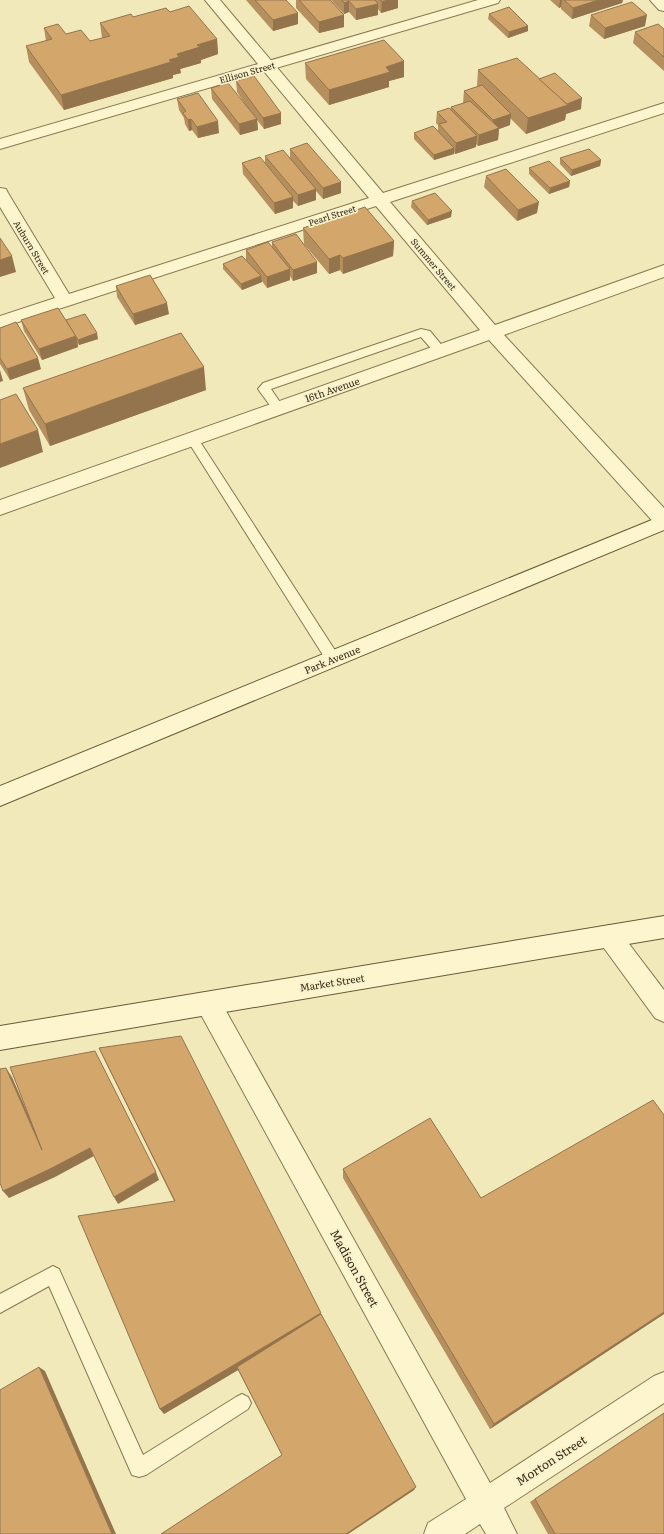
<svg xmlns="http://www.w3.org/2000/svg" width="664" height="1534" viewBox="0 0 664 1534" font-family="Literata,serif">
	<style>
		.lines { fill: none; stroke-linecap: round; stroke-linejoin: round }
		.service-casing { stroke: #897853; stroke-width: 2 }
		.minor-casing { stroke: #897853; stroke-width: 2 }
		.tertiary-casing { stroke: #897853; stroke-width: 2 }
		.secondary-casing { stroke: #6a5837; stroke-width: 2 }
		.service { fill: #fcf5cd; fill-rule: evenodd }
		.minor { fill: #fcf5cd; fill-rule: evenodd }
		.tertiary { fill: #fcf5cd; fill-rule: evenodd }
		.secondary { fill: #fcf5cd; fill-rule: evenodd }
		.wall { fill: #b58f5d }
		.shaded-wall { fill: #94744c }
		.building { fill: #d3a66c; stroke: #94744c }
		.labels { text-anchor: middle; dominant-baseline: central; stroke-width: 3.5; stroke-linejoin: round; paint-order: stroke }
		.far-street-label { font-size: 9px; fill: #362c19; stroke: #f8f1ca }
		.street-label { font-size: 10px; fill: #362c19; stroke: #f8f1ca }
		.near-street-label { font-size: 12px; fill: #362c19; stroke: #f8f1ca }
	</style>
	<rect width="100%" height="100%" fill="#f1e9ba"/>
	<g class="lines">
		<g class="service-casing">
			<g id="service">
				<polygon points="421,329 430,331 444,348 446,351 444,354 436,354 421,337 271,389 284,408 282,411 274,411 258,389 263,383"/>
				<polygon points="193,436 197,437 338,655 340,659 338,663 333,664 328,663 189,443 187,440 189,437"/>
				<polygon points="53,1266 59,1269 143,1455 236,1397 242,1394 248,1397 251,1403 248,1409 146,1475 139,1477 132,1475 49,1286 0,1313 0,1294"/>
			</g>
		</g>
		<g class="minor-casing">
			<g id="minor">
				<polygon points="205,0 220,0 383,193 664,103 664,113 390,202 495,325 664,265 664,277 504,335 664,508 664,528 657,526 489,340 0,515 0,500 480,330 376,206 0,328 0,316 55,298 0,207 0,188 6,189 8,193 69,294 369,198"/>
				<polygon points="650,0 664,0 664,11 659,10"/>
				<polygon points="609,925 617,928 664,990 664,1022 655,1018 601,944 597,936 601,928"/>
				<polygon points="208,992 217,995 490,1483 654,1376 664,1372 664,1403 504,1508 517,1534 486,1534 480,1524 465,1534 424,1534 428,1523 466,1499 199,1011 196,1003 199,995"/>
			</g>
		</g>
		<g class="tertiary-casing">
			<polygon id="tertiary" points="478,0 500,0 498,3 0,149 0,139"/>
		</g>
		<g class="secondary-casing">
			<g id="secondary">
				<polygon points="664,515 664,530 0,806 0,786"/>
				<polygon points="664,916 664,938 0,1050 0,1026"/>
			</g>
		</g>
		<use href="#service" class="service"/>
		<use href="#minor" class="minor"/>
		<use href="#tertiary" class="tertiary"/>
		<use href="#secondary" class="secondary"/>
	</g>
	<g class="wall">
		<polygon points="246,0 286,0 298,24 273,31"/>
		<polygon points="296,0 330,0 344,15 344,27 319,33 296,8"/>
		<polygon points="331,0 398,0 398,8 381,13 378,9 378,15 356,20 349,12 344,14"/>
		<polygon points="550,0 623,0 622,3 572,19 561,9 561,7 559,8"/>
		<polygon points="170,12 217,39 218,54 201,60 201,63 180,69 181,73 173,75 173,78 64,110 29,62 26,46 46,41 44,28 90,41 102,38 100,23 133,17"/>
		<polygon points="489,14 528,26 528,31 508,38 488,19"/>
		<polygon points="591,15 645,26 604,39 589,26"/>
		<polygon points="664,29 664,71 633,43 635,32"/>
		<polygon points="404,61 404,77 389,81 389,87 329,105 306,79 305,63"/>
		<polygon points="478,70 539,79 581,109 566,114 565,120 526,134 510,118 510,125 499,129 498,140 478,146 476,144 476,147 455,154 454,152 454,154 434,160 414,139 414,133 438,131 438,125 436,123 437,112 450,109 451,107 463,103 464,91 478,87 477,86"/>
		<polygon points="236,81 281,124 264,129 257,120 258,130 240,135 212,99 211,88 245,104 237,92"/>
		<polygon points="177,99 219,133 198,138 192,130 189,131 185,124 184,118 179,110"/>
		<polygon points="290,149 341,182 341,193 323,199 316,191 316,200 298,206 293,201 293,208 275,214 243,174 242,163 265,163 265,156 290,158"/>
		<polygon points="560,158 601,160 600,166 571,176 560,164"/>
		<polygon points="529,168 570,181 569,187 549,194 529,174"/>
		<polygon points="486,176 537,213 517,221 484,187"/>
		<polygon points="412,201 451,217 427,225 411,207"/>
		<polygon points="303,228 394,241 393,256 343,274 340,270 329,274 304,244"/>
		<polygon points="272,242 317,273 293,281 290,276 290,280 267,288 262,281 262,282 242,290 223,269 223,264 246,260 246,250 272,247"/>
		<polygon points="116,286 169,314 135,325 117,297"/>
		<polygon points="21,320 66,321 98,339 79,345 78,343 78,347 42,360 24,331"/>
		<polygon points="0,328 41,369 10,380 0,364"/>
		<polygon points="23,388 206,390 50,446 29,410"/>
		<polygon points="99,1048 321,1314 414,1490 348,1534 161,1534 282,1455 238,1370 164,1414 160,1409 174,1201 104,1059"/>
		<polygon points="664,1115 664,1314 490,1429 343,1178 343,1169 481,1198"/>
		<polygon points="664,1413 664,1534 548,1534 530,1502"/>
	</g>
	<g class="shaded-wall">
		<polygon points="388,0 398,0 398,8 381,13 382,2"/>
		<polygon points="560,0 562,0 561,7 559,8"/>
		<polygon points="599,0 623,0 622,3 572,19 573,8"/>
		<polygon points="349,1 349,12 344,14 344,3"/>
		<polygon points="378,4 378,15 356,20 356,9"/>
		<polygon points="298,13 298,24 273,31 273,20"/>
		<polygon points="344,15 344,27 319,33 319,22"/>
		<polygon points="647,15 645,26 604,39 605,28"/>
		<polygon points="528,26 528,31 508,38 509,32"/>
		<polygon points="217,39 218,54 201,60 201,63 180,69 181,73 173,75 173,78 64,110 61,95 169,60 177,54 197,45"/>
		<polygon points="404,61 404,77 389,81 389,87 329,105 329,90 386,67"/>
		<polygon points="582,98 581,109 566,114 565,120 526,134 528,118"/>
		<polygon points="281,113 281,124 264,129 263,118"/>
		<polygon points="511,114 510,125 499,129 498,140 478,146 479,135 491,131 493,120"/>
		<polygon points="191,119 192,130 189,131 188,120"/>
		<polygon points="257,119 258,130 240,135 239,124"/>
		<polygon points="218,121 219,133 198,138 197,127"/>
		<polygon points="477,136 476,147 455,154 456,143"/>
		<polygon points="454,148 454,154 434,160 434,155"/>
		<polygon points="601,160 600,166 571,176 572,170"/>
		<polygon points="570,181 569,187 549,194 550,188"/>
		<polygon points="341,182 341,193 323,199 323,188"/>
		<polygon points="316,189 316,200 298,206 298,195"/>
		<polygon points="293,197 293,208 275,214 274,203"/>
		<polygon points="539,202 537,213 517,221 518,210"/>
		<polygon points="452,211 451,217 427,225 428,220"/>
		<polygon points="394,241 393,256 343,274 343,258"/>
		<polygon points="340,255 340,270 329,274 329,259"/>
		<polygon points="12,256 16,272 0,277 0,260"/>
		<polygon points="317,262 317,273 293,281 293,270"/>
		<polygon points="290,269 290,280 267,288 267,277"/>
		<polygon points="261,276 262,282 242,290 241,284"/>
		<polygon points="167,303 169,314 135,325 133,314"/>
		<polygon points="97,333 98,339 79,345 78,340"/>
		<polygon points="76,336 78,347 42,360 39,349"/>
		<polygon points="38,358 41,369 10,380 7,369"/>
		<polygon points="204,367 206,390 50,446 45,424"/>
		<polygon points="0,370 3,381 0,382"/>
		<polygon points="38,430 43,452 0,468 0,444"/>
		<polygon points="6,1068 12,1077 47,1158 42,1150"/>
		<polygon points="90,1148 94,1156 55,1177 9,1198 3,1191"/>
		<polygon points="156,1172 159,1180 118,1204 114,1197"/>
		<polygon points="664,1312 664,1314 490,1429 494,1424"/>
		<polygon points="321,1313 321,1320 237,1367 238,1370 164,1414 160,1409"/>
		<polygon points="39,1367 45,1371 116,1534 112,1534"/>
		<polygon points="416,1487 414,1490 348,1534 346,1534"/>
	</g>
	<g class="building">
		<polygon points="255,0 286,0 298,13 273,20"/>
		<polygon points="299,0 330,0 344,15 319,22"/>
		<polygon points="342,0 375,0 378,4 356,9 349,1 344,3"/>
		<polygon points="380,0 388,0 382,2"/>
		<polygon points="564,0 599,0 573,8"/>
		<polygon points="632,2 647,15 605,28 591,15"/>
		<polygon points="189,6 217,39 197,45 200,47 177,54 179,57 169,60 171,62 61,95 26,46 52,39 44,28 58,24 66,34 81,30 90,41 110,36 100,23 131,14 133,17 166,8 170,12"/>
		<polygon points="509,7 528,26 509,32 489,14"/>
		<polygon points="658,24 664,29 664,57 635,32"/>
		<polygon points="384,40 404,61 386,67 390,72 329,90 305,63"/>
		<polygon points="517,58 568,105 528,118 478,70"/>
		<polygon points="555,73 582,98 567,104 539,79"/>
		<polygon points="254,76 281,113 263,118 236,81"/>
		<polygon points="228,83 257,119 239,124 211,88"/>
		<polygon points="482,85 511,114 493,120 464,91"/>
		<polygon points="198,93 218,121 197,127 191,119 188,120 183,113 186,111 177,99"/>
		<polygon points="470,101 499,128 479,135 451,107"/>
		<polygon points="449,108 477,136 456,143 439,124 447,122 437,112"/>
		<polygon points="433,126 454,148 434,155 414,133"/>
		<polygon points="307,143 341,182 323,188 290,149"/>
		<polygon points="589,149 601,160 572,170 560,158"/>
		<polygon points="283,150 316,189 298,195 265,156"/>
		<polygon points="260,157 293,197 274,203 242,163"/>
		<polygon points="549,161 570,181 550,188 529,168"/>
		<polygon points="506,169 539,202 518,210 486,176"/>
		<polygon points="435,193 452,211 428,220 412,201"/>
		<polygon points="365,207 394,241 343,258 340,255 329,259 303,228"/>
		<polygon points="296,234 317,262 293,270 272,242"/>
		<polygon points="0,238 12,256 0,260"/>
		<polygon points="268,242 290,269 267,277 246,250"/>
		<polygon points="242,256 261,276 241,284 223,264"/>
		<polygon points="150,275 167,303 133,314 116,286"/>
		<polygon points="58,308 76,336 39,349 21,320"/>
		<polygon points="85,314 97,333 78,340 66,320"/>
		<polygon points="16,322 38,358 7,369 0,358 0,328"/>
		<polygon points="181,333 204,367 45,424 23,388"/>
		<polygon points="16,394 38,430 0,444 0,400"/>
		<polygon points="181,1036 321,1313 160,1409 78,1216 175,1201 99,1048"/>
		<polygon points="95,1051 156,1172 114,1197 90,1148 50,1169 3,1191 0,1183 0,1069 6,1068 42,1150 10,1067"/>
		<polygon points="653,1100 664,1115 664,1312 494,1424 343,1169 430,1118 481,1198"/>
		<polygon points="321,1314 416,1487 346,1534 161,1534 282,1455 237,1367"/>
		<polygon points="39,1367 112,1534 0,1534 0,1390"/>
		<polygon points="664,1413 664,1534 555,1534 535,1499"/>
	</g>
	<g class="labels">
		<g class="far-street-label">
			<text transform="translate(247 72) rotate(-16)">Ellison Street</text>
			<text transform="translate(332 215) rotate(-18)">Pearl Street</text>
			<text transform="translate(32 247) rotate(59)">Auburn Street</text>
			<text transform="translate(434 264) rotate(50)">Summer Street</text>
		</g>
		<g class="street-label">
			<text transform="translate(332 389) rotate(-19)">16th Avenue</text>
			<text transform="translate(332 659) rotate(-22)">Park Avenue</text>
			<text transform="translate(332 982) rotate(-9)">Market Street</text>
		</g>
		<g class="near-street-label">
			<text transform="translate(355 1268) rotate(61)">Madison Street</text>
			<text transform="translate(551 1460) rotate(-33)">Morton Street</text>
		</g>
	</g>
</svg>
